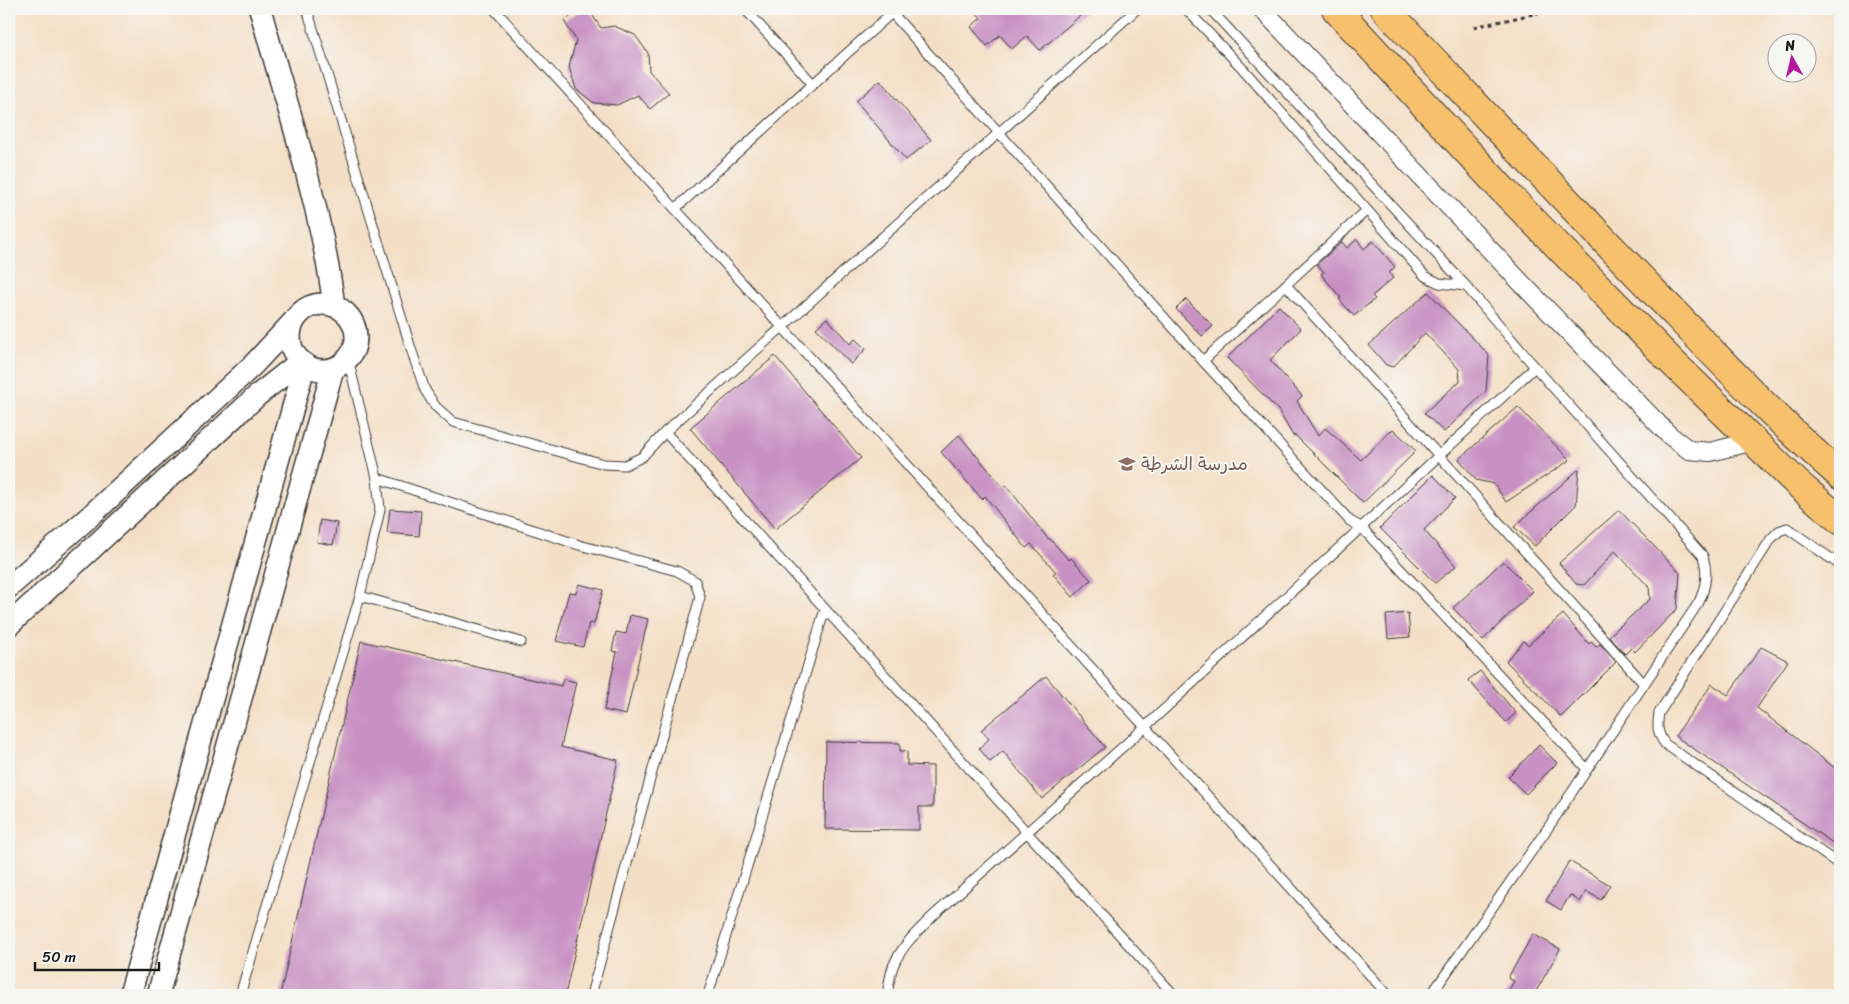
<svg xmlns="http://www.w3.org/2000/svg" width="1849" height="1004" viewBox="0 0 1849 1004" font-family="Sriracha,'Playpen Sans Arabic',sans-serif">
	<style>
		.building { fill: #c891c3 }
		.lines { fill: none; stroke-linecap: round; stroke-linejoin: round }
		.service-casing { stroke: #3c3936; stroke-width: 11 }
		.minor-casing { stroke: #3c3936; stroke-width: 20 }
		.tertiary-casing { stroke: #3c3936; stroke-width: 24 }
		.trunk-casing { stroke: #3c3936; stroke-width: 30 }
		.path { stroke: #3c3936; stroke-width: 3; stroke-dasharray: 4 4; stroke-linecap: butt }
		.service { stroke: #fff; stroke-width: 9 }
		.minor { stroke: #fff; stroke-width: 18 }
		.tertiary { stroke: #fff; stroke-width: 21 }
		.trunk { stroke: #f7c06c; stroke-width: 28 }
		.labels { text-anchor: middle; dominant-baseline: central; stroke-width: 4; stroke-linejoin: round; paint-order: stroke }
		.education-label { font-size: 18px; fill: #785e54; stroke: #f6f6f2; text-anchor: start }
	</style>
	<rect width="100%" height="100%" fill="#f6f6f2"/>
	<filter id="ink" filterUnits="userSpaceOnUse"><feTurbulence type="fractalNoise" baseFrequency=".02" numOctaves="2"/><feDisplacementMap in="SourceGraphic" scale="10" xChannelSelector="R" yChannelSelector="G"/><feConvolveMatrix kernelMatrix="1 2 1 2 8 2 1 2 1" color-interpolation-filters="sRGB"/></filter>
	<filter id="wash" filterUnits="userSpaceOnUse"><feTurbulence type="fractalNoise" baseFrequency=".0096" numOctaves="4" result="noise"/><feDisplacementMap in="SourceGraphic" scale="20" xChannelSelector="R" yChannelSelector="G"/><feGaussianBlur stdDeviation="1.12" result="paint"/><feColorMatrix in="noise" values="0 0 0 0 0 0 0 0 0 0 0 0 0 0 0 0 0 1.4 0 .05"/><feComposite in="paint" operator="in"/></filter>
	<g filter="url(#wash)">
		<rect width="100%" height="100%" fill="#f4dfc6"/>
		<g id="blocks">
			<g class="building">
				<polygon points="582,9 588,9 601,28 614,26 635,35 648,53 649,71 669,93 650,109 638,95 617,105 594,103 576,89 569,67 576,40 564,21"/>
				<polygon points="973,9 1088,9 1040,50 1027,36 1012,49 1000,35 987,46 971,27 981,18"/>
				<polygon points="880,80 931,140 906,160 856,101"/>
				<polygon points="1357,239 1364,249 1373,241 1395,267 1389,273 1393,278 1372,296 1375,299 1354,316 1339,299 1341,298 1321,274 1324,272 1317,264 1342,242 1347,248"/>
				<polygon points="1428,292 1489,355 1486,391 1444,432 1424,413 1460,381 1459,369 1425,333 1393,367 1386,365 1369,345"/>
				<polygon points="1186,299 1213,326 1202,336 1176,309"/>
				<polygon points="1279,306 1301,329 1270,360 1302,396 1297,401 1318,436 1325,428 1361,460 1393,429 1416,451 1363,503 1295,435 1293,436 1278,410 1227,358"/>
				<polygon points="827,318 850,344 855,339 866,349 851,364 816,328"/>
				<polygon points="775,356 861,458 775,529 690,428"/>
				<polygon points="1518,407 1570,460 1506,502 1494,484 1476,480 1459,459"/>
				<polygon points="959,435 1003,487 1006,485 1048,539 1049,538 1069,560 1071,558 1091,580 1073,597 1053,574 1056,572 1031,544 1026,548 985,496 982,499 941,452"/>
				<polygon points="1579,469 1576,505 1535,546 1514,527"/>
				<polygon points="1433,475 1455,498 1424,530 1456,566 1435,583 1380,528"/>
				<polygon points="390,509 421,511 419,536 387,533"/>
				<polygon points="1619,510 1680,573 1677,609 1635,652 1631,648 1625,654 1609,636 1650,599 1649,587 1615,551 1584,585 1576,584 1559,563"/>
				<polygon points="320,520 337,523 333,545 317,542"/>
				<polygon points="1503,561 1533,591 1483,640 1453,608"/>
				<polygon points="579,584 603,590 594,624 589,623 583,647 556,641 569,592 576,593"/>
				<polygon points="1408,613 1410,637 1388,639 1386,615"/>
				<polygon points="1563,614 1589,644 1591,642 1596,647 1600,644 1616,662 1561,717 1506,661 1524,641 1528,645"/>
				<polygon points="630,615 648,619 626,715 604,710 617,652 612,651 616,632 626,634"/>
				<polygon points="361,641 561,686 563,679 576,682 561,747 618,760 565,995 280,995"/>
				<polygon points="1761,647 1788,661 1757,708 1840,772 1840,848 1675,736 1712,684 1728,695"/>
				<polygon points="1480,671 1516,713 1506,722 1468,680"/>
				<polygon points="1046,676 1105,747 1042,799 1003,751 990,762 979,748 989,739 981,730"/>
				<polygon points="826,742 900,743 900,751 907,751 907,765 933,766 933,807 919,807 919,830 825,829"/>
				<polygon points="1539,745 1557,763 1526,794 1508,777"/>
				<polygon points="1569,861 1610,885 1601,900 1586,891 1580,902 1570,895 1561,910 1546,901"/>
				<polygon points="1533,934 1560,949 1534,995 1506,995 1514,981 1508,978"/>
			</g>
		</g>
	</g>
	<g filter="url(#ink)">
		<use href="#blocks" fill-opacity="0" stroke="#3c3936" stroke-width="1"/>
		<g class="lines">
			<g class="service-casing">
				<g id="service">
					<polyline points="307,9 412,352 425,390 435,406 453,422 604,464 625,465 642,457 665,432"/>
					<polyline points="494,9 1388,995"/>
					<polyline points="745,9 813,84"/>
					<polyline points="1137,9 665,432 1174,995"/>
					<polyline points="1186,9 1243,69 1425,276 1439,283 1466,286"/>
					<path d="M1210,9L1466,286L1535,367L1703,556C1708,573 1706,586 1699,602L1552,822L1431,995"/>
					<polyline points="892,13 1203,361 1350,521 1361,527 1587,769"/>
					<polyline points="675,209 896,9"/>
					<polyline points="1286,285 1644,684"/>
					<polyline points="348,359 377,478 380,510 360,596 521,642"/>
					<polyline points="1203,361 1367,210"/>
					<polyline points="377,478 579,545 677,571 695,581 700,597 591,995"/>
					<path d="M1840,565L1787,528L1779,531L1771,539L1659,713C1657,726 1657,733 1665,744L1840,865"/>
					<polyline points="240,995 360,596"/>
					<polyline points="708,995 825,609"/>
					<path d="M887,995C889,985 890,973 894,964C903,944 919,930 934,915L1145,727L1535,367"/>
				</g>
			</g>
			<g class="minor-casing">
				<polyline id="minor" points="1262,9 1529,291 1669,435 1689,450 1710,452 1754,441"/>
			</g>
			<g class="tertiary-casing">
				<g id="tertiary">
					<path d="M260,9C287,107 321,205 334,306"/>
					<circle cx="323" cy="337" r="33"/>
					<polyline points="9,587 89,517 253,365 293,322"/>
					<polyline points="9,625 258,395 301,361"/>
					<polyline points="130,995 305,364"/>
					<polyline points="158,995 333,369"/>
				</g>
			</g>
			<g class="trunk-casing">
				<g id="trunk">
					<polyline points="1336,9 1502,189 1671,361 1798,484 1840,520"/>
					<path d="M1385,9C1476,105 1567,202 1659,297C1718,358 1776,420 1840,475"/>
				</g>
			</g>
			<polyline class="path" points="1474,27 1557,9"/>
			<use href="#service" class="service"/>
			<use href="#minor" class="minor"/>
			<use href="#tertiary" class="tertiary"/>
			<use href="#trunk" class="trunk"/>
		</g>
	</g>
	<defs>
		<g id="university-bare" transform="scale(1.35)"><path d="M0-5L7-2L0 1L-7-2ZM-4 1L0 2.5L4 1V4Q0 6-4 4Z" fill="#8d6e63" stroke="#f6f6f2" stroke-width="2.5" paint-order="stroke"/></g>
	</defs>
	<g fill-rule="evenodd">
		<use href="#university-bare" x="1127" y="464"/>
	</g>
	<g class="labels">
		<g class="education-label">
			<text x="1141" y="464">مدرسة الشرطة</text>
		</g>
	</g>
	<rect width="1849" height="1004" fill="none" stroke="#f6f6f2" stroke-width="30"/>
	<g transform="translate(1792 58) rotate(352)"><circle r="24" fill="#f6f6f2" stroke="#9f9f9c"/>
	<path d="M0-4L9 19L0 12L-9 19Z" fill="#b5179e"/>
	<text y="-8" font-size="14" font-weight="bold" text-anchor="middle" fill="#1c1c1c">N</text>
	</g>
	<path d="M35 962v8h124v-8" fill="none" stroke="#1c1c1c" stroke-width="2.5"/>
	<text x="42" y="962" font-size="15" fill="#1c1c1c" stroke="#f6f6f2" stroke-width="4" paint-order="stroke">50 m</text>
</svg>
